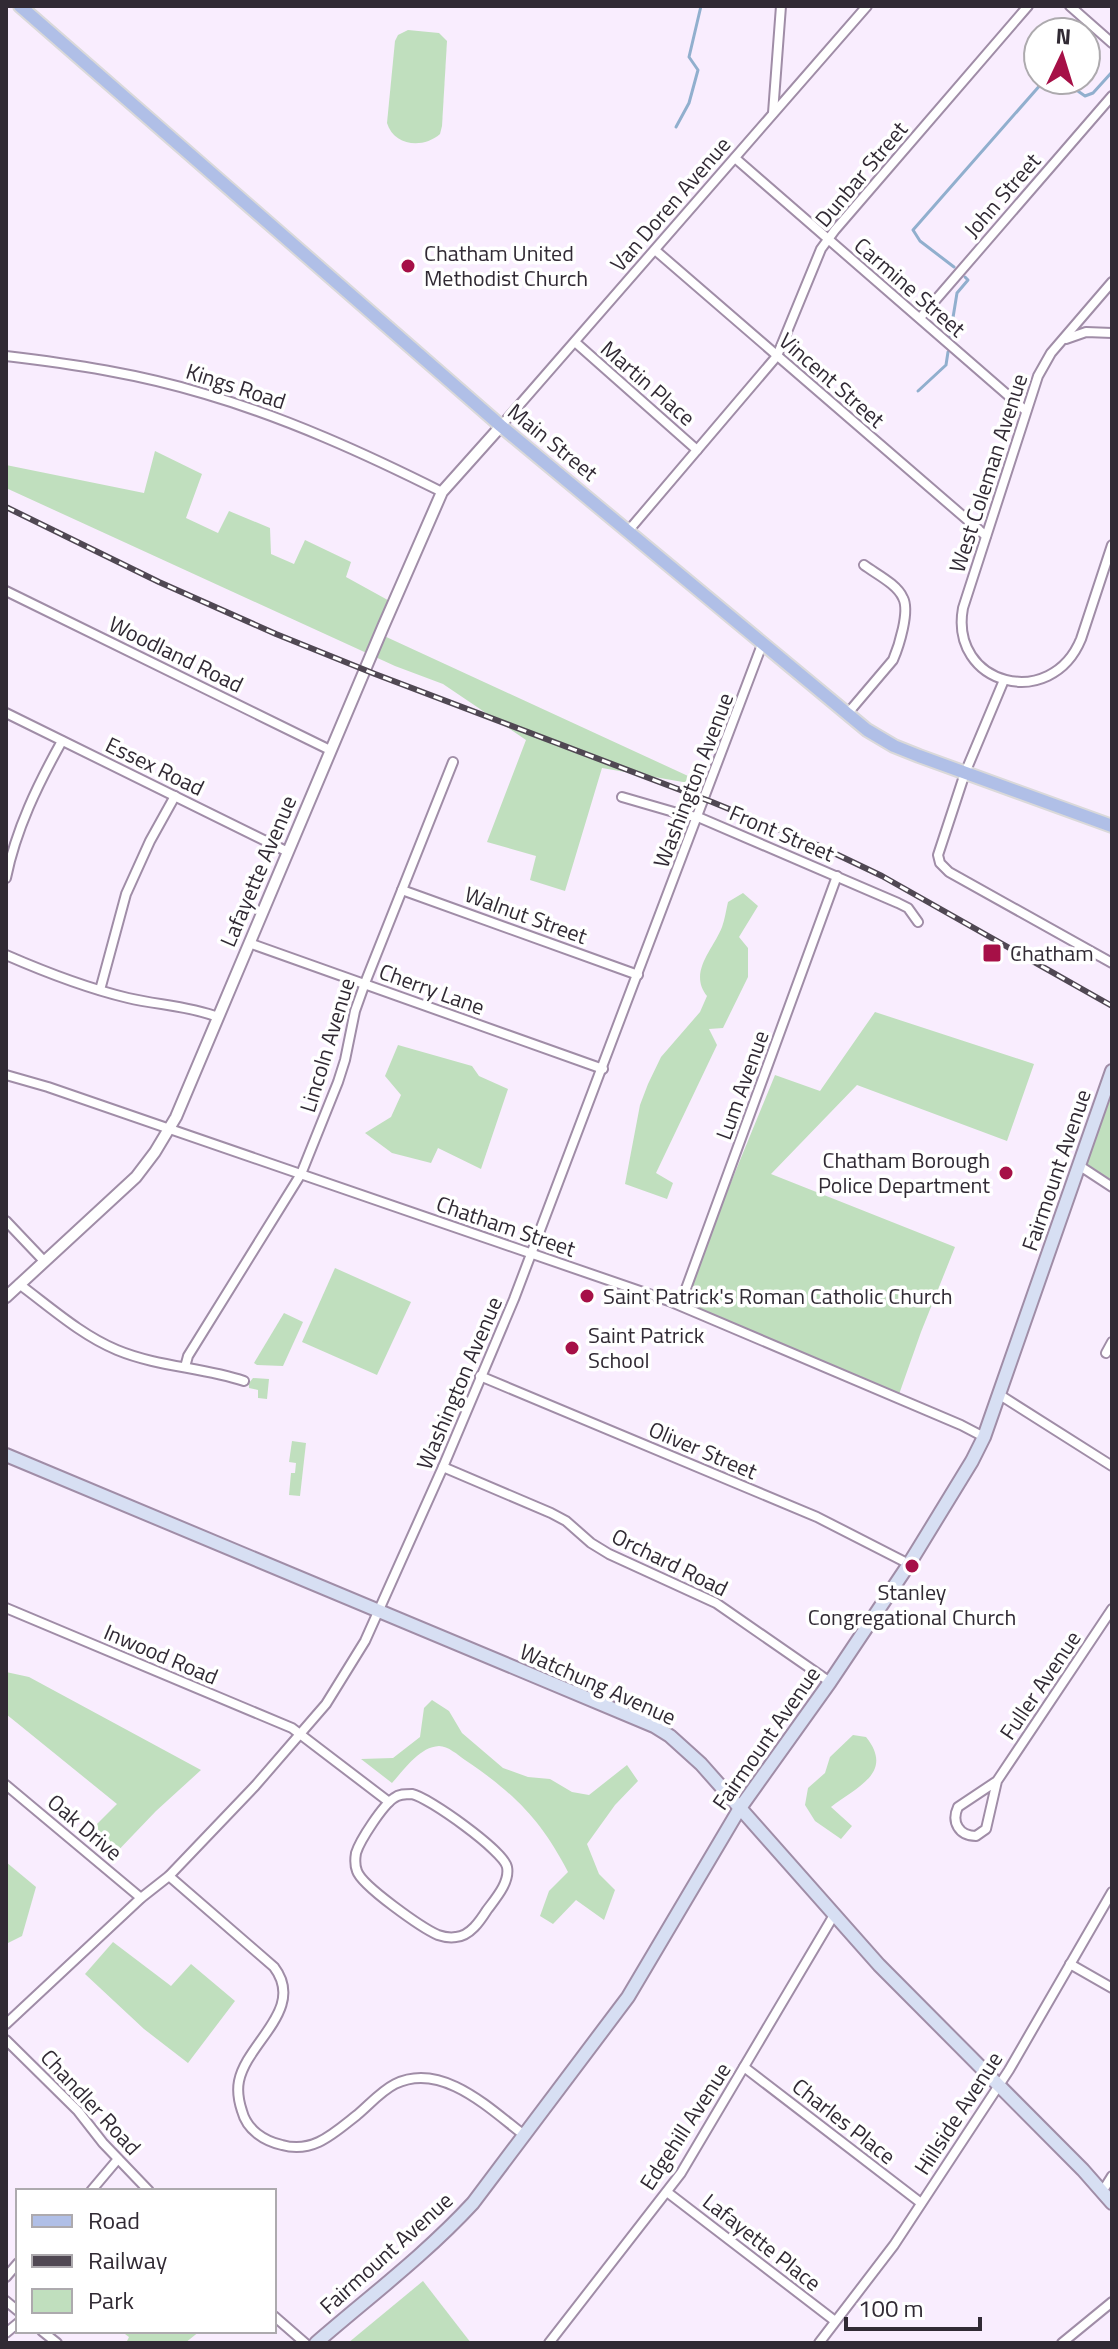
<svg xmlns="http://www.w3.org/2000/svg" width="1118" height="2349" viewBox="0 0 1118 2349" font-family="'Titillium Web',sans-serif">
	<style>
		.green { fill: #c0dfbe }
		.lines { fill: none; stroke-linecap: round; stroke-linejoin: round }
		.stream { stroke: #91afce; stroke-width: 3 }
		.minor-casing { stroke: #a08da7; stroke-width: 12 }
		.tertiary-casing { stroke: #a08da7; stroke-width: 14 }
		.secondary-casing { stroke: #a08da7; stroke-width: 16 }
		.primary-casing { stroke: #dad9da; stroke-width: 16 }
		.minor { stroke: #fff; stroke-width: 8 }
		.tertiary { stroke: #fff; stroke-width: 10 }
		.secondary { stroke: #d7dff3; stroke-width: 12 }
		.primary { stroke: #b0bfe7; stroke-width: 12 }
		.rail-casing { stroke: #504853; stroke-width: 6 }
		.rail { stroke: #fff; stroke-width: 3; stroke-dasharray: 9; stroke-linecap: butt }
		.poi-dot { fill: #a61047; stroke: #fff; stroke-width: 3 }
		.labels { text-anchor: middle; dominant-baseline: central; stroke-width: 7; stroke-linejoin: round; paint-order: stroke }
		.street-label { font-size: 22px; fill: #312a34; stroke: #fff }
		.poi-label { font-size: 22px; fill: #312a34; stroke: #fff; text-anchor: start }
	</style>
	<rect width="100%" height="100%" fill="#f9edfe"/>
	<g class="green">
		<path d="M408,30L439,33L447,41L442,126L440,134C423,149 394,146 387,123L395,41L398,35Z"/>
		<polygon points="155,451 202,474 186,518 218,533 229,511 270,528 271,554 294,564 305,540 351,562 346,577 395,604 382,635 712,787 602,768 565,891 530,880 536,856 487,842 526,740 443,684 395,666 6,488 6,465 144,493"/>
		<path d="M743,893L758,906L739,937L748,948V977L723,1028L709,1029L717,1045L656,1173L673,1183L667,1199L625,1184L640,1105L648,1084L661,1057L700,1012L707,996C688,972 713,950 722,927C725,919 726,910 728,902Z"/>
		<polygon points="875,1012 1034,1064 1007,1141 857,1085 771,1174 955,1247 921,1332 897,1400 681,1304 775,1075 820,1091"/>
		<polygon points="398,1045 472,1066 479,1076 508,1089 481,1169 438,1148 431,1163 392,1153 365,1133 391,1117 401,1095 385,1076"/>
		<polygon points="1112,1071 1112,1187 1080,1166"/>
		<polygon points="335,1268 411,1302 377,1375 302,1342"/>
		<polygon points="284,1313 303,1322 283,1366 257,1365 254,1363"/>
		<polygon points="253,1378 269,1379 267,1399 258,1398 258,1390 249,1388 249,1383"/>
		<polygon points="292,1441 306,1443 300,1496 289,1495 291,1473 295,1473 296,1463 289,1462"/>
		<polygon points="6,1672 29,1677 201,1770 156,1811 111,1858 87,1834 117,1804 6,1714"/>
		<path d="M432,1700L449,1711L462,1733L503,1768L528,1777L550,1779L572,1792L589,1795L627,1765L638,1781L615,1805L587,1844L599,1874L615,1890L604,1920L576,1900L553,1924L540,1916L549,1891L568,1872C541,1820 514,1793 465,1760C458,1755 448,1746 439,1746C419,1747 404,1770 392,1783L361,1759L393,1758L420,1737L424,1708Z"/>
		<path d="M853,1735L866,1737C895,1773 856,1787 831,1807L852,1826L841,1839L815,1821L805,1805L808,1788L825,1773L830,1757Z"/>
		<polygon points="6,1862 36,1887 22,1936 6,1944"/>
		<polygon points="113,1942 171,1986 191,1964 235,2001 188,2063 144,2029 85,1974"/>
		<polygon points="423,2281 471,2343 348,2343"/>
		<polygon points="121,2331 200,2331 185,2343 126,2343 129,2337"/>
	</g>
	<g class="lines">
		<g class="stream">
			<polyline points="1062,80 1085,96 1093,93 1112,72"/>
			<polyline points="676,127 689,103 698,70 689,57 701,6"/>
			<polyline points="954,267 920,241 913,230 1042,83 1047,80"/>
			<polyline points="950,336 957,293 968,280 965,277"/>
			<polyline points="918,391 946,365 948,352"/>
		</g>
		<g class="minor-casing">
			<g id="minor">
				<polyline points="1070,6 1112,43"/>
				<polyline points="773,113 781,6"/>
				<polyline points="735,158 1026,411"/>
				<polyline points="655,250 986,536"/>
				<path d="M1112,282L1051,353L1038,376L963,608C949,685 1051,712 1081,639L1112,545"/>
				<polyline points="920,318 1112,96"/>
				<polyline points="1066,339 1086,332 1112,333"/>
				<polyline points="575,342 697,450"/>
				<path d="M6,356C73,364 140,374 205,394C287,418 366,454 442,492"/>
				<polyline points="501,426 867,6"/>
				<polyline points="629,530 777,356 821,249 835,230 1028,6"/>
				<polyline points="6,591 330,750"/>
				<polyline points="1004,680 965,773 938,855 940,863 949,872 1112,963"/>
				<polyline points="6,713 288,852"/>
				<path d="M848,713L893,660C899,646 910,611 903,598C897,584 876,574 864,565"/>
				<polyline points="622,797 684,815 698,817 898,903 908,908 918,922"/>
				<path d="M6,878C16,829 38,784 62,741"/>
				<polyline points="402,890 638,975"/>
				<polyline points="249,943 603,1069"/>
				<path d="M6,955C45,972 86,988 128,998C158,1005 189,1006 218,1017"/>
				<polyline points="100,990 126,894 150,841 175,796"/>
				<polyline points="6,1075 48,1087 669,1301 961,1425 984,1437"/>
				<polyline points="1080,1166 1112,1187"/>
				<polyline points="6,1221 44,1261"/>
				<path d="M19,1284C50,1307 81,1335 117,1350C158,1367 202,1367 244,1381"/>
				<polyline points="680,1305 837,876"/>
				<polyline points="1106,1353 1112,1342"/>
				<polyline points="185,1367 188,1356 301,1174 338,1082 345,1060 355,1011 365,983 453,762"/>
				<polyline points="480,1376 817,1517 909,1564"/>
				<polyline points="1000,1395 1112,1466"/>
				<polyline points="443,1467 551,1513 566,1521 591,1543 609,1554 716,1603 830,1682"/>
				<polyline points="6,1608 292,1728 389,1802"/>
				<path d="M997,1781L986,1829L976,1836C959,1836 951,1822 958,1807L997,1781L1112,1609"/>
				<polyline points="6,1785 141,1898"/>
				<path d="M412,1794C428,1797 504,1851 507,1867C510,1882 496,1898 487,1910C480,1921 470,1936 456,1937C450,1938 444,1937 438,1935C422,1928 362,1886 357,1871C355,1866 355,1859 356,1853C360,1840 383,1805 394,1798C399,1794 405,1794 412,1794Z"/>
				<path d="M169,1876L274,1967C306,2009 247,2042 239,2081C237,2091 239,2102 242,2111C247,2130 264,2141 282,2145C313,2154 334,2133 357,2115C369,2105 381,2091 395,2084C442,2061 490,2109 524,2135"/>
				<polyline points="1070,1964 1112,1988"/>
				<polyline points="6,2024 141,1898 169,1876 255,1786 326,1704 365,1641 443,1467 514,1299 763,642"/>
				<polyline points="6,2040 78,2111 103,2143 149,2191"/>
				<polyline points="744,2067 921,2203"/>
				<polyline points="91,2191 118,2159"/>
				<polyline points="667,2192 835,2321"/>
				<polyline points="1102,2192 1112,2176"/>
				<polyline points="6,2277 18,2263"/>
				<polyline points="6,2301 18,2311"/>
				<polyline points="274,2316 305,2343"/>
				<polyline points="42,2331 57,2343"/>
				<polyline points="6,2333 18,2323"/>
				<polyline points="549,2343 681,2173 834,1915"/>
				<polyline points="819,2343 894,2245 1009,2070 1112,1892"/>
				<polyline points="1062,2343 1112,2302"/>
			</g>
		</g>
		<g class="tertiary-casing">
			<polyline id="tertiary" points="6,1297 136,1177 155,1152 176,1117 383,627 442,492 501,426"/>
		</g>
		<g class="secondary-casing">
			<g id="secondary">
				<polyline points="6,1455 654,1726 670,1736 701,1764 879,1965 1083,2170 1112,2203"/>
				<path d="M316,2343C369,2297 425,2255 473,2203L628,1997L740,1808L830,1682L909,1564L972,1461L984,1437L1112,1071"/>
			</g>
		</g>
		<g class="primary-casing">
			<polyline id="primary" points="20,6 501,426 867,730 894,746 919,756 1112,826"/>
		</g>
		<use href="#minor" class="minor"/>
		<use href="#tertiary" class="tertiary"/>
		<use href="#secondary" class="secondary"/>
		<use href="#primary" class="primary"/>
		<g class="rail-casing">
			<polyline id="rail" points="6,507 159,582 276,634 375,674 712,802 817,845 882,876 1112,1006"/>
		</g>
		<use href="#rail" class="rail"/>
	</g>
	<g class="poi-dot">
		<circle cx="408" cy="266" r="8"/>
		<rect x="982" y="943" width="20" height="20" rx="4"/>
		<circle cx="1006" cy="1173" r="8"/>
		<circle cx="587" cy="1296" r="8"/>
		<circle cx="572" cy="1348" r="8"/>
		<circle cx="912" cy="1566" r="8"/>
	</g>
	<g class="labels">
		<g class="street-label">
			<text transform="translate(861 174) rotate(-50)">Dunbar Street</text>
			<text transform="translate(1002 195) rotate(-49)">John Street</text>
			<text transform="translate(670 204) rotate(-49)">Van Doren Avenue</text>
			<text transform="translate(910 287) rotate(41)">Carmine Street</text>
			<text transform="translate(832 380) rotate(41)">Vincent Street</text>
			<text transform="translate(648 383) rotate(41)">Martin Place</text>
			<text transform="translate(236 386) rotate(18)">Kings Road</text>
			<text transform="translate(553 442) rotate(39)">Main Street</text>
			<text transform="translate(988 473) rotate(-72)">West Coleman Avenue</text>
			<text transform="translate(176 654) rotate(26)">Woodland Road</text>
			<text transform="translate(155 766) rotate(26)">Essex Road</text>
			<text transform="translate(693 780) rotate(-69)">Washington Avenue</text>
			<text transform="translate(782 833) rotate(23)">Front Street</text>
			<text transform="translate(258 871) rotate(-67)">Lafayette Avenue</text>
			<text transform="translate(526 915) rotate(20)">Walnut Street</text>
			<text transform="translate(432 989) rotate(20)">Cherry Lane</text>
			<text transform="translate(327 1045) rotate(-73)">Lincoln Avenue</text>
			<text transform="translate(742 1085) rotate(-70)">Lum Avenue</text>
			<text transform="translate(1056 1170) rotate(-71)">Fairmount Avenue</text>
			<text transform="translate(506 1226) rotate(19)">Chatham Street</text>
			<text transform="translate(459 1383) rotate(-67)">Washington Avenue</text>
			<text transform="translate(703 1450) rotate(23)">Oliver Street</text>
			<text transform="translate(670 1562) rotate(26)">Orchard Road</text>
			<text transform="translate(161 1654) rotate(23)">Inwood Road</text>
			<text transform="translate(598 1684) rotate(24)">Watchung Avenue</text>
			<text transform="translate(1040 1685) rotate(-56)">Fuller Avenue</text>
			<text transform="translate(766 1738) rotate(-55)">Fairmount Avenue</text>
			<text transform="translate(85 1827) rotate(40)">Oak Drive</text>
			<text transform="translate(91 2102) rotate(47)">Chandler Road</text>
			<text transform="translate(958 2113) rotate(-57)">Hillside Avenue</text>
			<text transform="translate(844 2121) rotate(38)">Charles Place</text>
			<text transform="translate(685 2126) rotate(-57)">Edgehill Avenue</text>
			<text transform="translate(762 2242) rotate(38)">Lafayette Place</text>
			<text transform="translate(386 2253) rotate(-42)">Fairmount Avenue</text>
		</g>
		<g class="poi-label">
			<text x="424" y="253">Chatham United<tspan x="424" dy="25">Methodist Church</tspan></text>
			<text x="1010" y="953">Chatham</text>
			<text x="990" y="1160" text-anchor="end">Chatham Borough<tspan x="990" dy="25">Police Department</tspan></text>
			<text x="603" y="1296">Saint Patrick's Roman Catholic Church</text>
			<text x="588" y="1335">Saint Patrick<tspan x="588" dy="25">School</tspan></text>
			<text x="912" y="1592" text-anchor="middle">Stanley<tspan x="912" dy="25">Congregational Church</tspan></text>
		</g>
	</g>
	<rect width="1118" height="2349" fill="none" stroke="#312a34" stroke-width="16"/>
	<rect x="16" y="2189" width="260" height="144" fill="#ffffff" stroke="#adaaae" stroke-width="2"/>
	<rect x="32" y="2215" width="40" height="12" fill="#b0bfe7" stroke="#adaaae" stroke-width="2"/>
	<text x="88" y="2229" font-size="24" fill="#312a34">Road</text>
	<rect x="32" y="2255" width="40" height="12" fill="#504853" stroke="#adaaae" stroke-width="2"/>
	<text x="88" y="2269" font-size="24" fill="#312a34">Railway</text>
	<rect x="32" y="2289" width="40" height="24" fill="#c0dfbe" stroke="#adaaae" stroke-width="2"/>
	<text x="88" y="2309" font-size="24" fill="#312a34">Park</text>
	<g transform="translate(1062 56) rotate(4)"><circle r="38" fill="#ffffff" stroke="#adaaae" stroke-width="2"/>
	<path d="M0-6L14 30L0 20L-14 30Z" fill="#a61047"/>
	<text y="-12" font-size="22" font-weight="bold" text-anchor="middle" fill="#312a34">N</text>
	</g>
	<path d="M846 2317v12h134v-12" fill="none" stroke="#312a34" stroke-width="4"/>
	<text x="858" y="2317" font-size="24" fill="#312a34" stroke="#ffffff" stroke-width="6" paint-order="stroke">100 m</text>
</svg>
